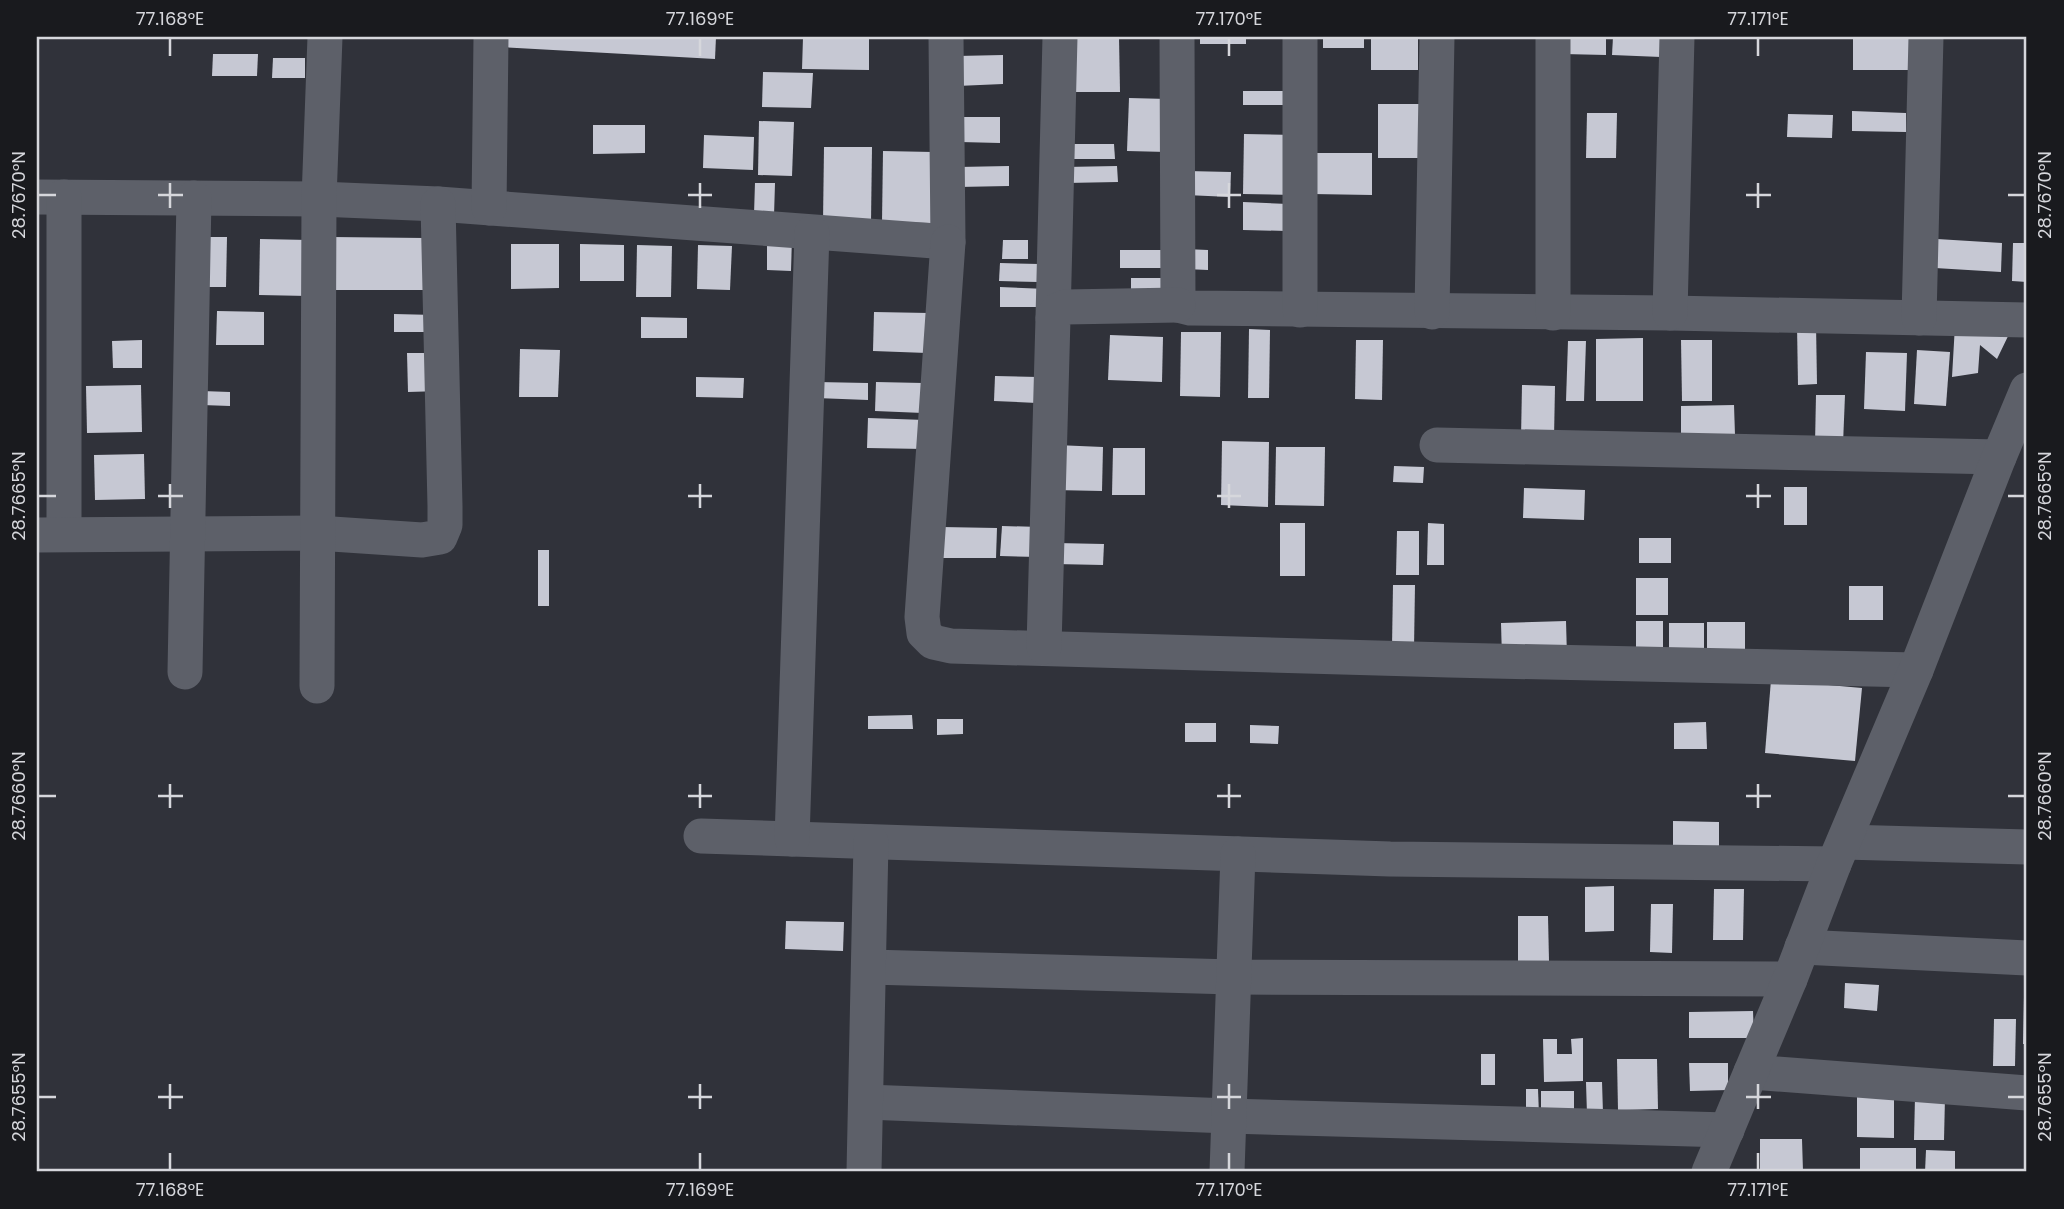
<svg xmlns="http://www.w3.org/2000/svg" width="2064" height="1209" viewBox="0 0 2064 1209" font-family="Poppins,sans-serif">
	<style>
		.building { fill: #c6c8d3 }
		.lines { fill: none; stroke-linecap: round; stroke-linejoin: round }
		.street { stroke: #5d6069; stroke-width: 35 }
		.ticks { fill: none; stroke: #d6d7dc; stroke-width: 2.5 }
		.neatline { fill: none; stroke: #d6d7dc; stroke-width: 2.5 }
		.ticks-label { font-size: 18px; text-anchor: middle; fill: #d6d7dc }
	</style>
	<rect width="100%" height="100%" fill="#30323a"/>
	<g class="building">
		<polygon points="500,37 716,37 715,59 500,47"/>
		<polygon points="803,37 869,38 869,70 802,69"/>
		<polygon points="1074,37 1119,37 1120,92 1074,92"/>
		<rect x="1200" y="37" width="46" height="7"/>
		<rect x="1323" y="37" width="41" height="11"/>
		<rect x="1371" y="37" width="47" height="33"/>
		<polygon points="1564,37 1606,37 1606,55 1563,54"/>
		<polygon points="1613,37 1662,37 1661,57 1612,55"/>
		<rect x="1853" y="37" width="57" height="33"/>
		<polygon points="213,54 258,54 257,76 212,76"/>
		<polygon points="1003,55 1003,84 957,86 957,56"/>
		<polygon points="273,58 305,58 305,78 272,78"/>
		<polygon points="763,72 813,73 811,108 762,107"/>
		<polygon points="1243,91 1293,91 1294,105 1243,105"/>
		<polygon points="1129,98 1168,99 1167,152 1127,151"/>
		<rect x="1378" y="104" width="54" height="54"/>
		<polygon points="1852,111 1906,113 1906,132 1852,131"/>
		<polygon points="1587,113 1617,113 1616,158 1586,158"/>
		<polygon points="1788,114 1833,115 1832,138 1787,137"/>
		<polygon points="961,117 1000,117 1000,143 960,142"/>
		<polygon points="759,121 794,122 792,176 758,175"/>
		<polygon points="593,125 645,125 645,153 593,154"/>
		<polygon points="1244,134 1296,135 1295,195 1243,194"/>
		<polygon points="704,135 754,137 753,170 703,168"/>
		<polygon points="1069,144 1114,144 1115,159 1069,159"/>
		<polygon points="824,147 872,147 871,222 823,222"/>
		<polygon points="883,151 933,152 932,223 882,222"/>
		<polygon points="1313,153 1372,153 1372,195 1312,194"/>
		<polygon points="1009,166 1009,186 958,187 958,167"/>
		<polygon points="1117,166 1118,182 1066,183 1065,167"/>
		<polygon points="1187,171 1231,172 1230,197 1186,195"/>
		<polygon points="755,183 775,183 774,215 754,214"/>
		<polygon points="1243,202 1288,204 1287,231 1243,230"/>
		<polygon points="206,237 227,237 226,287 206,287"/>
		<polygon points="332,237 425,238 425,290 332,290"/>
		<polygon points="767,237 792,237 791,271 767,270"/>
		<polygon points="260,239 309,240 308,296 259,295"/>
		<polygon points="1937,239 2002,243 2001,272 1935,268"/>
		<polygon points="1003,240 1028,240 1028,259 1002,259"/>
		<polygon points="2013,243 2027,243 2027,282 2012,281"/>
		<polygon points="511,244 559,244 559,288 511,289"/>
		<polygon points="580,244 624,245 624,281 580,281"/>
		<polygon points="637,245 672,246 671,297 636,297"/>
		<polygon points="698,245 732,246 730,290 697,289"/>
		<polygon points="1185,249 1208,250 1208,270 1185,269"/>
		<rect x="1120" y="250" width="45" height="18"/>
		<polygon points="1000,263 1039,264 1038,282 999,281"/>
		<polygon points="1131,278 1172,278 1172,301 1131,300"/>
		<polygon points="1000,287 1047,289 1047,307 1000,307"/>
		<polygon points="217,311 264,312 264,345 216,345"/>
		<polygon points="874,312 929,313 927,353 873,351"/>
		<polygon points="394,314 435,315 435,332 394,332"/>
		<polygon points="641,317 687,318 687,338 641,338"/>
		<polygon points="1816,324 1817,384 1798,385 1797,325"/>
		<polygon points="1955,325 2011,330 1997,359 1980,345 1978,373 1952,377"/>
		<polygon points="1249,329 1270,330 1269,398 1248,398"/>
		<polygon points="1181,332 1221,332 1220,397 1180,396"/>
		<polygon points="1110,335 1163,337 1162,382 1108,380"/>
		<polygon points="1643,338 1643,401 1596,401 1596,339"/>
		<polygon points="142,340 142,368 113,368 112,341"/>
		<polygon points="1356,340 1383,340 1382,400 1355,399"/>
		<polygon points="1681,340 1712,340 1712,401 1682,401"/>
		<polygon points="1568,341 1586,341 1584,401 1566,401"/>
		<polygon points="520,349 560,350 558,397 519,397"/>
		<polygon points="1917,350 1950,352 1946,406 1914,404"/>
		<polygon points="1866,352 1907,353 1905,411 1864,409"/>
		<polygon points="407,353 440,353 441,391 408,392"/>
		<polygon points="995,376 1038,377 1037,403 994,401"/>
		<polygon points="696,377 744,378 743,398 696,397"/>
		<polygon points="817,382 868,383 868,400 816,398"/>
		<polygon points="876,382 923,383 923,413 875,411"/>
		<polygon points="141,385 142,432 87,433 86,386"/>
		<polygon points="1522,385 1555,386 1554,438 1521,438"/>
		<polygon points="202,391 230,392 230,406 202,405"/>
		<polygon points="1816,395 1845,395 1843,444 1815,444"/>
		<polygon points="1734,405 1735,435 1681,436 1681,406"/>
		<polygon points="868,418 925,420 924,449 867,448"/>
		<polygon points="1222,441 1269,442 1268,507 1221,505"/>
		<polygon points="1056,445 1103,447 1102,491 1054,490"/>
		<polygon points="1276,447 1325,447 1324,506 1275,505"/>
		<polygon points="1113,448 1145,448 1145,495 1112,495"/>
		<polygon points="144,454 145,499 95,500 94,455"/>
		<polygon points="1394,466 1424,467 1423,483 1393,482"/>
		<rect x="1784" y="487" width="23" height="38"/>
		<polygon points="1524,488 1585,490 1584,520 1523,518"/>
		<rect x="1280" y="523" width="25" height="53"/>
		<polygon points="1428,523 1444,524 1444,565 1427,565"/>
		<polygon points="1002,526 1040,527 1039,557 1000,556"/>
		<polygon points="942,527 997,528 996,558 942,558"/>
		<polygon points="1397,531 1419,531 1419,575 1396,575"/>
		<rect x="1639" y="538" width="32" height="25"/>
		<polygon points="1056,543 1104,544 1103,565 1055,564"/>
		<rect x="538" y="550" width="11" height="56"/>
		<rect x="1636" y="578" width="32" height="37"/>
		<polygon points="1393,585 1415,585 1414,648 1392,647"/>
		<rect x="1849" y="586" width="34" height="34"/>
		<polygon points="1566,621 1567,657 1502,658 1501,623"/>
		<rect x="1636" y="621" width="27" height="32"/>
		<rect x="1707" y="622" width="38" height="32"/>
		<rect x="1669" y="623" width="35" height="29"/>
		<polygon points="1771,680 1862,688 1855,761 1765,753"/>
		<polygon points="912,715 913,729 868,729 868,716"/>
		<polygon points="937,719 963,719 963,734 937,735"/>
		<polygon points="1706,722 1707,749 1674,749 1674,723"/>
		<rect x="1185" y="723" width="31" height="19"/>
		<polygon points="1250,725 1279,726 1278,744 1250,743"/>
		<polygon points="1673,821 1719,822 1719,847 1673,847"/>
		<polygon points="1614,886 1614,931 1585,932 1585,887"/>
		<polygon points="1714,889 1744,889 1743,940 1713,940"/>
		<polygon points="1651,904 1673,904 1672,953 1650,952"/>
		<polygon points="1518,916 1548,916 1549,961 1518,961"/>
		<polygon points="786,921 844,922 843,951 785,949"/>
		<polygon points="1845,983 1879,985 1877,1011 1844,1008"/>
		<polygon points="2024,997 2027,997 2027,1044 2023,1044"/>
		<polygon points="1753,1011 1754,1038 1689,1038 1689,1012"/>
		<polygon points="1994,1019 2016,1019 2015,1066 1993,1066"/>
		<polygon points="1583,1038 1583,1081 1544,1082 1543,1039 1557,1039 1557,1054 1572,1054 1571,1039"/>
		<rect x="1481" y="1054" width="14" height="31"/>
		<polygon points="1617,1059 1657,1059 1658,1109 1618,1110"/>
		<polygon points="1689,1063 1728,1063 1728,1090 1690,1091"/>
		<polygon points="1586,1082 1602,1082 1603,1114 1587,1115"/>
		<polygon points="1526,1089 1538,1089 1539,1115 1526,1115"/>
		<rect x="1541" y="1091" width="33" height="27"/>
		<polygon points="1857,1091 1894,1092 1894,1138 1857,1137"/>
		<polygon points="1915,1097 1945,1097 1944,1140 1914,1140"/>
		<polygon points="1760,1139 1802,1139 1803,1172 1760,1172"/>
		<rect x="1860" y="1148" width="56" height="24"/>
		<polygon points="1926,1150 1955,1151 1955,1172 1925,1172"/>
	</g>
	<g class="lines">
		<g class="street">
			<polyline points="1177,37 1178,305 1190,308 1670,313 2027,320"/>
			<polyline points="1553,37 1553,313"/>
			<polyline points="37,197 319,199 438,204 948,242 946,37"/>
			<polyline points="64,197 64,534"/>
			<polyline points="489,208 491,37"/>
			<polyline points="948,242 922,617 924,633 933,642 951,646 1449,660 1916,670"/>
			<polyline points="1300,310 1300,37"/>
			<polyline points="1432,312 1437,37"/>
			<polyline points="1670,313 1677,37"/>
			<polyline points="1053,318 1060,37"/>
			<polyline points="1919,318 1926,37"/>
			<polyline points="1437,445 1999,457"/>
			<polyline points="37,535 317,533 422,540 440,537 445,525 445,506 438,204"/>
			<polyline points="1044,647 1053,318 1058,310 1065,307 1178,305"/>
			<polyline points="185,672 194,198"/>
			<polyline points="317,686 319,199 325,37"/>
			<polyline points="701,836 1390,859 1834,864"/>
			<polyline points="792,839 812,233"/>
			<polyline points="1844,842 2027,847"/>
			<polyline points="1802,947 2027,958"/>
			<polyline points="869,967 1233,977 1790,979"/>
			<polyline points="1751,1072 2027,1093"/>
			<polyline points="866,1102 1229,1116 1727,1130"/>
			<polyline points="864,1172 871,842"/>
			<polyline points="1227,1172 1238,854"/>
			<polyline points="1709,1172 1790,979 1834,864 1916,670 1999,457 2027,390"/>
		</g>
	</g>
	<path class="ticks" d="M170,38V56M700,38V56M1229,38V56M1758,38V56M170,183V208M700,183V208M1229,183V208M1758,183V208M38,195H56M158,195H183M688,195H712M1217,195H1241M1746,195H1771M2008,195H2025M170,484V508M700,484V508M1229,484V508M1758,484V508M38,496H56M158,496H183M688,496H712M1217,496H1241M1746,496H1771M2008,496H2025M170,784V808M700,784V808M1229,784V808M1758,784V808M38,796H56M158,796H183M688,796H712M1217,796H1241M1746,796H1771M2008,796H2025M170,1084V1109M700,1084V1109M1229,1084V1109M1758,1084V1109M38,1097H56M158,1097H183M688,1097H712M1217,1097H1241M1746,1097H1771M2008,1097H2025M170,1153V1170M700,1153V1170M1229,1153V1170M1758,1153V1170"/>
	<rect width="2064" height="1209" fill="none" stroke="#191a1e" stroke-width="77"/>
	<rect x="38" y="38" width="1987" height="1132" class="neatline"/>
	<g class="ticks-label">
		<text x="170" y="25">77.168°E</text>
		<text x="700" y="25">77.169°E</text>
		<text x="1229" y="25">77.170°E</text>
		<text x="1758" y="25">77.171°E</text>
		<text transform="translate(19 195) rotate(-90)" y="6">28.7670°N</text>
		<text transform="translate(2045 195) rotate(-90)" y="6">28.7670°N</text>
		<text transform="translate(19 496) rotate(-90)" y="6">28.7665°N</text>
		<text transform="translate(2045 496) rotate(-90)" y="6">28.7665°N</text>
		<text transform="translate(19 796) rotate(-90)" y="6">28.7660°N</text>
		<text transform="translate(2045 796) rotate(-90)" y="6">28.7660°N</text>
		<text transform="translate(19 1097) rotate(-90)" y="6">28.7655°N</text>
		<text transform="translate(2045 1097) rotate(-90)" y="6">28.7655°N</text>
		<text x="170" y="1196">77.168°E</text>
		<text x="700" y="1196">77.169°E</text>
		<text x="1229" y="1196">77.170°E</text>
		<text x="1758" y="1196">77.171°E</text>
	</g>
</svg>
